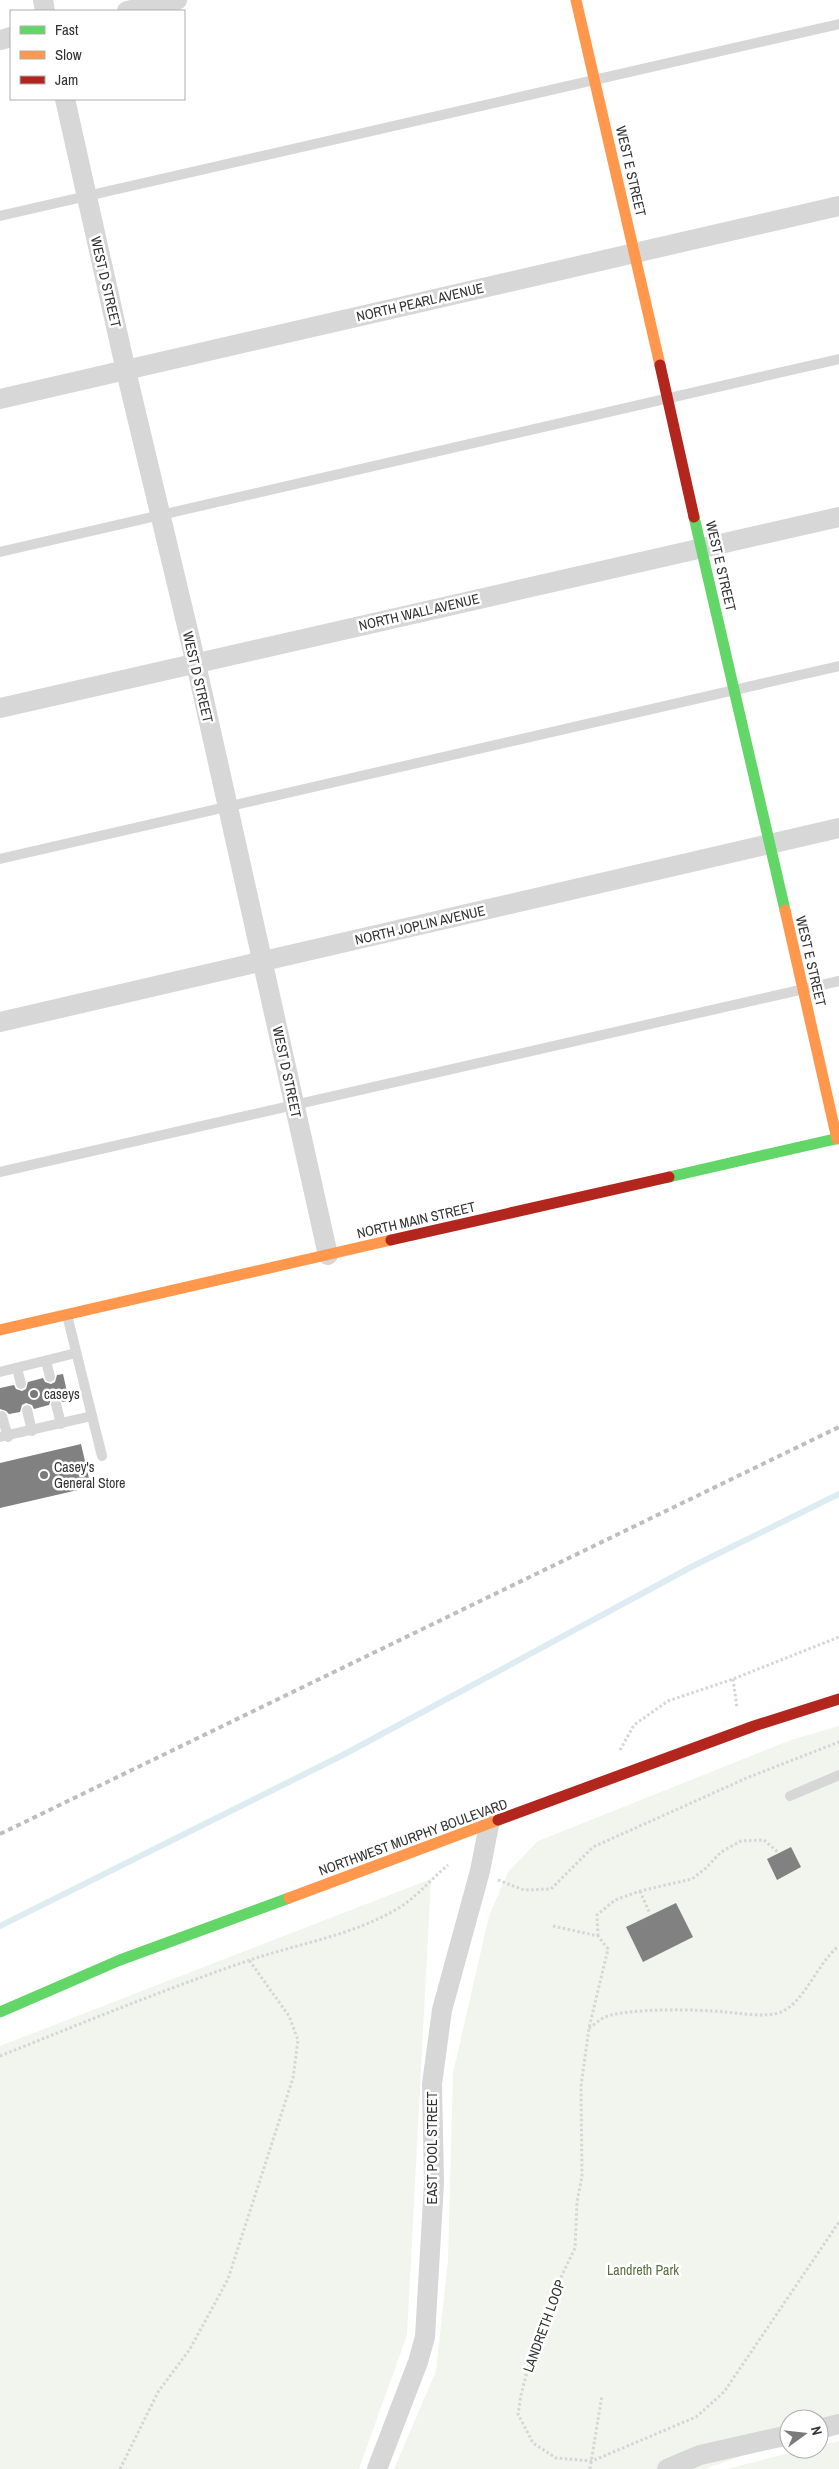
<svg xmlns="http://www.w3.org/2000/svg" width="839" height="2469" viewBox="0 0 839 2469" font-family="'Archivo Narrow',sans-serif">
	<style>
		.green { fill: #f1f5ed }
		.lines { fill: none; stroke-linecap: round; stroke-linejoin: round }
		.stream { stroke: #ddebf3; stroke-width: 6 }
		.building { fill: #818181 }
		.path { stroke: #d6d6d6; stroke-width: 3; stroke-dasharray: 2.5 2.5; stroke-linecap: butt }
		.lane { stroke: #d7d7d7; stroke-width: 10 }
		.street { stroke: #d7d7d7; stroke-width: 20 }
		.fast { stroke: #63d668; stroke-width: 11 }
		.slow { stroke: #ff974d; stroke-width: 11 }
		.jam { stroke: #b3261e; stroke-width: 11 }
		.rail { stroke: #bebebe; stroke-width: 4; stroke-dasharray: 5 4; stroke-linecap: butt }
		.poi-dot { fill: #7a7a7a; stroke: #fff; stroke-width: 2 }
		.labels { text-anchor: middle; dominant-baseline: central; stroke-width: 5; stroke-linejoin: round; paint-order: stroke }
		.street-label { font-size: 14px; fill: #333; stroke: #fff }
		.poi-label { font-size: 14px; fill: #333; stroke: #fff; text-anchor: start }
		.park-label { font-size: 14px; fill: #56703f; stroke: #fff }
	</style>
	<rect width="100%" height="100%" fill="#fff"/>
	<g class="green">
		<polygon points="839,1726 839,2427 819,2419 789,2419 789,2439 705,2469 394,2469 436,2371 448,2260 453,2073 489,1916 508,1872 538,1841 791,1740"/>
		<polygon points="431,1879 407,2335 359,2469 0,2469 0,2046"/>
		<polygon points="839,2441 839,2469 727,2469 805,2449 819,2449 819,2446"/>
	</g>
	<g class="lines">
		<polyline class="stream" points="0,1926 343,1755 693,1566 839,1494"/>
	</g>
	<g class="building">
		<polygon points="63,1374 69,1401 63,1402 55,1397 51,1399 49,1405 34,1409 32,1405 26,1403 22,1405 20,1412 9,1414 6,1411 0,1409 0,1388 14,1385 16,1389 22,1391 26,1389 28,1382 43,1378 45,1382 51,1384 55,1382 57,1375"/>
		<polygon points="81,1444 91,1487 0,1508 0,1463"/>
		<polygon points="791,1847 801,1867 777,1880 767,1859"/>
		<polygon points="676,1903 693,1937 643,1962 626,1927"/>
	</g>
	<g class="lines">
		<g class="path">
			<polyline points="733,1679 737,1708"/>
			<polyline points="620,1750 634,1725 668,1701 733,1679 839,1637"/>
			<polyline points="498,1880 524,1890 551,1889 593,1847 749,1777 839,1742"/>
			<polyline points="640,1891 650,1914"/>
			<polyline points="553,1926 598,1936 608,1949 589,2028 581,2086 582,2176 577,2202 575,2248 554,2292 533,2348 521,2395 518,2414 533,2443 556,2458 592,2461 696,2417 724,2392 839,2222"/>
			<polyline points="598,1936 597,1915 615,1900 640,1891 692,1879 706,1868 721,1852 741,1841 764,1840 779,1853"/>
			<path d="M589,2028C594,2025 600,2019 605,2017C627,2008 699,2009 724,2012C738,2013 768,2018 781,2012C805,2002 817,1963 839,1946"/>
			<path d="M0,2056C82,2023 163,1990 247,1961C296,1944 351,1936 397,1909C417,1897 430,1880 448,1865"/>
			<polyline points="120,2469 158,2392 190,2349 228,2279 293,2078 298,2040 289,2016 249,1960"/>
			<polyline points="590,2469 602,2395"/>
		</g>
		<g class="lane">
			<polyline points="0,216 839,24"/>
			<polyline points="0,552 839,359"/>
			<polyline points="0,859 839,666"/>
			<polyline points="0,1172 839,981"/>
			<polyline points="46,1361 50,1377"/>
			<polyline points="17,1368 21,1384"/>
			<polyline points="0,1372 76,1353"/>
			<polyline points="56,1404 61,1424"/>
			<polyline points="27,1410 32,1431"/>
			<polyline points="2,1416 8,1437"/>
			<polyline points="92,1416 102,1456"/>
			<polyline points="0,1437 92,1416 67,1315"/>
			<polyline points="790,1796 839,1775"/>
		</g>
		<g class="street">
			<polyline points="43,0 45,11"/>
			<polyline points="127,11 177,0"/>
			<polyline points="0,40 11,37"/>
			<polyline points="65,99 126,371 196,664 328,1255"/>
			<polyline points="0,399 839,206"/>
			<polyline points="0,708 839,517"/>
			<polyline points="0,1022 839,828"/>
			<polyline points="819,2429 839,2424"/>
			<polyline points="377,2469 418,2362 425,2337 434,2183 432,2084 442,2010 480,1871 489,1825"/>
			<polyline points="667,2469 700,2455 789,2435"/>
		</g>
		<g class="fast">
			<polyline points="694,517 785,910"/>
			<polyline points="669,1177 839,1138"/>
			<polyline points="0,2012 120,1960 289,1898"/>
		</g>
		<g class="slow">
			<polyline points="576,0 660,365"/>
			<polyline points="785,910 837,1139"/>
			<polyline points="0,1330 391,1240"/>
			<polyline points="289,1898 498,1820"/>
		</g>
		<g class="jam">
			<polyline points="660,365 694,517"/>
			<polyline points="391,1240 669,1177"/>
			<polyline points="498,1820 754,1726 839,1699"/>
		</g>
		<polyline class="rail" points="0,1834 839,1427"/>
	</g>
	<g class="poi-dot">
		<circle cx="34" cy="1394" r="5"/>
		<circle cx="44" cy="1475" r="5"/>
	</g>
	<g class="labels">
		<g class="street-label">
			<text transform="translate(631 171) rotate(77)">WEST E STREET</text>
			<text transform="translate(106 282) rotate(77)">WEST D STREET</text>
			<text transform="translate(420 302) rotate(-13)">NORTH PEARL AVENUE</text>
			<text transform="translate(721 566) rotate(77)">WEST E STREET</text>
			<text transform="translate(419 612) rotate(-13)">NORTH WALL AVENUE</text>
			<text transform="translate(198 677) rotate(77)">WEST D STREET</text>
			<text transform="translate(420 925) rotate(-13)">NORTH JOPLIN AVENUE</text>
			<text transform="translate(811 961) rotate(77)">WEST E STREET</text>
			<text transform="translate(287 1072) rotate(78)">WEST D STREET</text>
			<text transform="translate(416 1220) rotate(-13)">NORTH MAIN STREET</text>
			<text transform="translate(413 1837) rotate(-20)">NORTHWEST MURPHY BOULEVARD</text>
			<text transform="translate(432 2148) rotate(-90)">EAST POOL STREET</text>
			<text transform="translate(544 2326) rotate(-70)">LANDRETH LOOP</text>
		</g>
		<g class="poi-label">
			<text x="44" y="1394">caseys</text>
			<text x="54" y="1467">Casey's<tspan x="54" dy="16">General Store</tspan></text>
		</g>
		<g class="park-label">
			<text x="643" y="2270">Landreth Park</text>
		</g>
	</g>
	<rect x="10" y="10" width="175" height="90" fill="#ffffff" stroke="#adadad"/>
	<rect x="20" y="26" width="25" height="8" fill="#63d668" stroke="#adadad"/>
	<text x="55" y="35" font-size="15" fill="#333333">Fast</text>
	<rect x="20" y="51" width="25" height="8" fill="#ff974d" stroke="#adadad"/>
	<text x="55" y="60" font-size="15" fill="#333333">Slow</text>
	<rect x="20" y="76" width="25" height="8" fill="#b3261e" stroke="#adadad"/>
	<text x="55" y="85" font-size="15" fill="#333333">Jam</text>
	<g transform="translate(804 2434) rotate(75)"><circle r="24" fill="#ffffff" stroke="#adadad"/>
	<path d="M0-4L9 19L0 12L-9 19Z" fill="#7a7a7a"/>
	<text y="-8" font-size="14" font-weight="bold" text-anchor="middle" fill="#333333">N</text>
	</g>
</svg>
